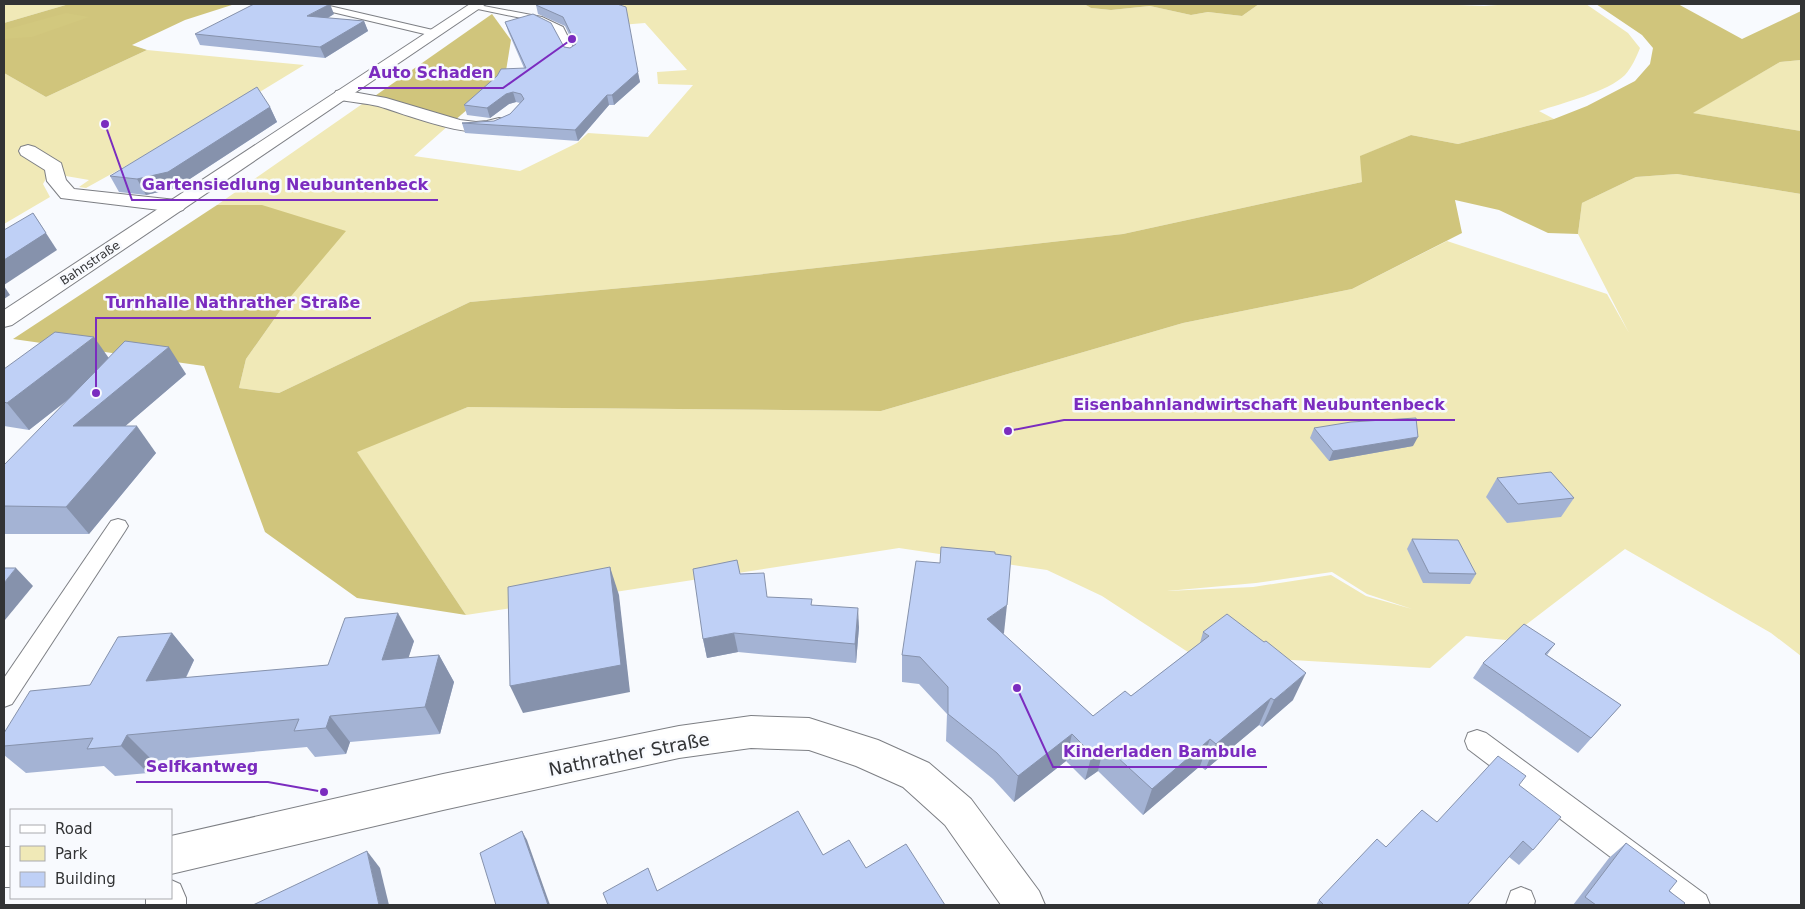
<svg xmlns="http://www.w3.org/2000/svg" width="1805" height="909" viewBox="0 0 1805 909" font-family="'DejaVu Sans',sans-serif">
	<style>
		.green { fill: #f0e9b7; fill-rule: evenodd }
		.forest { fill: #d0c57c }
		.water { fill: #d2c87e }
		.lines { fill: none; stroke-linecap: round; stroke-linejoin: round }
		.lane-casing { stroke: #7d7f84; stroke-width: 2 }
		.street-casing { stroke: #7d7f84; stroke-width: 2 }
		.secondary-casing { stroke: #7d7f84; stroke-width: 2 }
		.lane { fill: #fff; fill-rule: evenodd }
		.street { fill: #fff; fill-rule: evenodd }
		.secondary { fill: #fff; fill-rule: evenodd }
		.wall { fill: #a4b3d4 }
		.shaded-wall { fill: #8692ac }
		.building { fill: #bfd0f6; stroke: #8692ac }
		.labels { text-anchor: middle; dominant-baseline: central; stroke-width: 5; stroke-linejoin: round; paint-order: stroke }
		.far-street-label { font-size: 12px; fill: #323335; stroke: #f8fafe }
		.near-street-label { font-size: 18px; fill: #323335; stroke: #f8fafe }
		.leader { fill: none; stroke: #7b2cbf; stroke-width: 2 }
		.callout-dot { fill: #7b2cbf; stroke: #f8fafe; stroke-width: 2 }
		.callout-label { font-size: 16px; text-anchor: middle; font-weight: bold; fill: #7b2cbf; stroke: #f8fafe; stroke-width: 5; stroke-linejoin: round; paint-order: stroke }
	</style>
	<rect width="100%" height="100%" fill="#f8fafe"/>
	<g class="green">
		<polygon points="4,4 69,4 4,23"/>
		<path d="M600,4H1084L1091,8L1111,10L1150,6L1191,15L1208,12L1242,16L1259,4H1432L1484,6L1511,4H1586L1628,33L1640,48C1636,58 1632,67 1625,75C1608,92 1562,103 1539,111L1554,119L1458,144L1411,135L1361,156L1362,182L1123,234L709,280L470,302L279,393L239,388L246,359L287,301L217,205L365,102L449,125L414,156L520,171L577,143L588,133L648,137L693,85L658,84L657,72L687,70L645,23L608,26Z"/>
		<polygon points="147,50 304,65 161,152 151,152 86,188 79,187 89,180 60,175 47,177 43,184 50,197 4,224 4,73 46,97"/>
		<polygon points="1801,60 1801,131 1692,113 1780,62"/>
		<path d="M1677,174L1801,194V656L1771,633L1625,549L1506,640L1466,636L1430,668L1191,654L1102,596L1047,570L899,548L466,615L356,451L468,407L881,411L1183,323L1352,289L1447,241L1607,294L1629,333L1578,234L1582,203L1636,177ZM1332,572L1367,594L1412,609L1366,596L1331,575L1253,587L1167,591L1256,583Z"/>
	</g>
	<g class="forest">
		<polygon points="69,4 235,4 185,20 132,45 147,50 46,97 4,73 4,23"/>
		<polygon points="1084,4 1105,5 1259,4 1242,16 1208,12 1191,15 1150,6 1111,10 1091,8"/>
		<polygon points="1596,4 1678,4 1742,39 1801,11 1801,60 1780,62 1693,113 1801,131 1801,194 1677,174 1636,177 1582,203 1578,234 1548,233 1499,210 1455,200 1462,233 1352,289 1183,323 881,411 468,407 357,452 466,615 357,598 265,532 204,366 13,339 217,205 262,205 346,231 287,301 246,359 239,388 279,393 470,302 709,280 1123,234 1362,182 1360,156 1411,135 1458,144 1554,119 1587,106 1635,81 1650,64 1653,48 1642,35"/>
		<polygon points="492,14 511,40 505,77 454,121 372,98"/>
	</g>
	<polygon class="water" points="66,13 89,17 32,37 4,39 4,30"/>
	<g class="lines">
		<g class="lane-casing">
			<g id="lane">
				<polygon points="305,4 321,4 437,31 438,33 433,36 307,6"/>
				<polygon points="473,4 542,17 563,27 576,53 571,56 567,55 555,31 536,21 473,8"/>
				<polygon points="118,519 125,521 128,526 125,531 12,704 4,707 4,678 111,521"/>
				<polygon points="1477,730 1486,733 1706,895 1710,905 1674,905 1468,749 1465,741 1468,733"/>
				<polygon points="1521,887 1531,891 1535,901 1534,905 1506,905 1511,891"/>
			</g>
		</g>
		<g class="street-casing">
			<g id="street">
				<path d="M342,90L386,98L460,120L476,122L487,121L499,118L505,119L508,123C490,149 403,113 378,106C364,103 350,102 336,99L334,95L336,91Z"/>
				<polygon points="28,145 35,147 61,163 66,180 74,189 176,200 183,202 186,206 183,210 176,212 61,198 47,181 45,170 21,155 19,151 21,147"/>
				<polygon points="751,716 809,718 878,740 929,763 971,799 1039,891 1045,905 1001,905 945,825 903,787 856,766 809,750 751,748 679,758 443,810 171,874 171,836 443,774 679,726"/>
				<rect x="4" y="847" width="7" height="40"/>
				<polygon points="171,880 180,884 186,898 186,905 146,905 146,898 171,898"/>
			</g>
		</g>
		<g class="secondary-casing">
			<polygon id="secondary" points="470,4 486,4 12,325 4,327 4,310"/>
		</g>
		<use href="#lane" class="lane"/>
		<use href="#street" class="street"/>
		<use href="#secondary" class="secondary"/>
	</g>
	<g class="wall">
		<polygon points="617,4 640,82 614,105 609,105 578,141 465,133 462,123 494,121 510,114 520,103 516,102 509,104 490,118 467,115 464,105 524,68 508,31 505,22 564,47 570,48 574,45 565,26 538,14 536,5"/>
		<polygon points="334,14 328,18 364,21 368,31 325,58 200,45 195,34"/>
		<polygon points="270,107 277,122 176,188 146,195 119,192 110,176"/>
		<polygon points="109,358 186,374 125,426 156,453 89,534 4,534 4,506 69,399 29,430 4,426 4,369"/>
		<polygon points="1314,428 1413,446 1329,461 1310,438"/>
		<polygon points="1497,478 1574,498 1561,517 1507,523 1486,497"/>
		<polygon points="1412,539 1476,574 1470,584 1423,583 1407,549"/>
		<polygon points="940,563 1004,633 1003,634 1093,716 1131,696 1200,643 1203,632 1293,700 1262,727 1259,725 1205,770 1200,766 1143,815 1098,771 1085,780 1066,761 1014,802 993,779 946,741 947,714 919,684 902,682 902,655"/>
		<polygon points="740,574 767,597 812,605 859,627 856,663 738,652 707,658 703,639"/>
		<polygon points="172,633 194,660 186,678 328,665 414,641 408,658 439,655 454,682 440,734 350,742 346,754 315,757 307,747 153,761 148,773 115,776 104,766 26,773 4,755 4,733 90,685"/>
		<polygon points="1555,644 1547,655 1621,705 1578,753 1473,678 1483,663"/>
		<polygon points="1519,785 1533,850 1519,865 1509,857 1467,905 1316,905 1319,900 1386,847 1437,822"/>
		<polygon points="1626,843 1683,905 1573,905 1609,858"/>
	</g>
	<g class="shaded-wall">
		<polygon points="330,4 334,14 312,27 307,16"/>
		<polygon points="364,21 368,31 325,58 320,47"/>
		<polygon points="638,72 640,82 614,105 612,95"/>
		<polygon points="513,92 516,102 509,104 490,118 487,108 506,94"/>
		<polygon points="607,95 609,105 578,141 575,130"/>
		<polygon points="270,107 277,122 176,188 146,195 137,179"/>
		<polygon points="33,213 57,250 4,285 4,260"/>
		<polygon points="4,286 10,295 4,299"/>
		<polygon points="94,337 113,364 29,430 7,403"/>
		<polygon points="169,347 186,374 94,453 73,426"/>
		<polygon points="137,426 156,453 89,534 66,507"/>
		<polygon points="1418,437 1413,446 1329,461 1333,451"/>
		<polygon points="610,567 619,595 630,692 523,713 510,686"/>
		<polygon points="16,568 33,586 5,620 4,619 4,583"/>
		<polygon points="1007,605 1004,633 985,647 987,619"/>
		<polygon points="858,608 859,627 856,663 855,644"/>
		<polygon points="398,613 414,641 399,687 382,660"/>
		<polygon points="172,633 194,660 171,708 146,681"/>
		<polygon points="734,633 738,652 707,658 703,639"/>
		<polygon points="439,655 454,682 440,734 425,707"/>
		<polygon points="1306,673 1293,700 1262,727 1274,700"/>
		<polygon points="1271,698 1259,725 1205,770 1216,744"/>
		<polygon points="330,716 350,742 346,754 326,728"/>
		<polygon points="1072,734 1066,761 1014,802 1018,776"/>
		<polygon points="127,735 153,761 148,773 121,746"/>
		<polygon points="1210,739 1200,766 1143,815 1152,789"/>
		<polygon points="1104,745 1098,771 1085,780 1092,754"/>
		<polygon points="522,831 527,840 550,905 548,905"/>
		<polygon points="367,851 380,868 389,905 379,905"/>
	</g>
	<g class="building">
		<polygon points="254,4 330,4 307,16 364,21 320,47 195,34"/>
		<polygon points="536,4 617,4 626,7 638,72 612,95 607,95 575,130 462,123 494,121 510,114 524,99 521,94 513,92 506,94 487,108 464,105 497,76 501,69 526,68 505,22 533,14 551,23 564,47 570,48 576,44 563,17 536,5"/>
		<polygon points="257,87 270,107 168,172 137,179 110,176"/>
		<polygon points="33,213 46,233 4,260 4,230"/>
		<polygon points="55,332 94,337 7,403 4,402 4,369"/>
		<polygon points="125,341 169,347 73,426 137,426 66,507 4,506 4,465"/>
		<polygon points="1416,418 1418,437 1333,451 1314,428 1351,422"/>
		<polygon points="1551,472 1574,498 1518,504 1497,478"/>
		<polygon points="1412,539 1458,540 1476,574 1429,573"/>
		<polygon points="941,547 995,552 995,554 1011,556 1007,605 987,619 1093,716 1125,691 1131,696 1209,636 1203,632 1227,614 1264,642 1266,641 1306,673 1274,700 1271,698 1216,744 1210,739 1152,789 1104,745 1092,754 1072,734 1018,776 997,753 948,714 948,687 920,657 902,655 916,561 940,563"/>
		<polygon points="737,560 740,574 764,573 767,597 812,599 811,605 858,608 855,644 734,633 703,639 693,569"/>
		<polygon points="610,567 621,665 510,686 508,587"/>
		<polygon points="4,568 16,568 4,583"/>
		<polygon points="398,613 382,660 439,655 425,707 330,716 326,728 294,731 299,719 127,735 121,746 87,749 93,738 4,746 4,733 30,691 90,685 118,637 172,633 146,681 328,665 345,618"/>
		<polygon points="1524,624 1555,644 1545,654 1621,705 1591,738 1483,663"/>
		<polygon points="1498,756 1526,776 1519,785 1561,817 1533,850 1523,841 1467,905 1324,905 1319,900 1377,839 1386,847 1422,810 1437,822"/>
		<polygon points="798,811 823,855 849,840 866,868 906,844 945,905 608,905 603,893 648,868 657,891"/>
		<polygon points="522,831 548,905 496,905 480,853"/>
		<polygon points="1626,843 1677,881 1669,891 1685,903 1683,905 1596,905 1585,897"/>
		<polygon points="367,851 379,905 253,905"/>
	</g>
	<g class="labels">
		<g class="far-street-label">
			<text transform="translate(90 263) rotate(-34)">Bahnstraße</text>
		</g>
		<g class="near-street-label">
			<text transform="translate(629 754) rotate(-11)">Nathrather Straße</text>
		</g>
	</g>
	<path class="leader" d="M572 39L503 88H358M105 124L132 200H438M96 393L96 318H371M1008 431L1064 420H1455M1017 688L1053 767H1267M324 792L268 782H136"/>
	<g class="callout-dot">
		<circle cx="572" cy="39" r="5"/>
		<circle cx="105" cy="124" r="5"/>
		<circle cx="96" cy="393" r="5"/>
		<circle cx="1008" cy="431" r="5"/>
		<circle cx="1017" cy="688" r="5"/>
		<circle cx="324" cy="792" r="5"/>
	</g>
	<g class="callout-label">
		<text x="431" y="78">Auto Schaden</text>
		<text x="285" y="190">Gartensiedlung Neubuntenbeck</text>
		<text x="233" y="308">Turnhalle Nathrather Straße</text>
		<text x="1259" y="410">Eisenbahnlandwirtschaft Neubuntenbeck</text>
		<text x="1160" y="757">Kinderladen Bambule</text>
		<text x="202" y="772">Selfkantweg</text>
	</g>
	<rect width="1805" height="909" fill="none" stroke="#323335" stroke-width="10"/>
	<rect x="10" y="809" width="162" height="90" fill="#f8fafe" stroke="#a9aaae"/>
	<rect x="20" y="825" width="25" height="8" fill="#ffffff" stroke="#a9aaae"/>
	<text x="55" y="834" font-size="15" fill="#323335">Road</text>
	<rect x="20" y="846" width="25" height="15" fill="#f0e9b7" stroke="#a9aaae"/>
	<text x="55" y="859" font-size="15" fill="#323335">Park</text>
	<rect x="20" y="872" width="25" height="15" fill="#bfd0f6" stroke="#a9aaae"/>
	<text x="55" y="884" font-size="15" fill="#323335">Building</text>
</svg>
